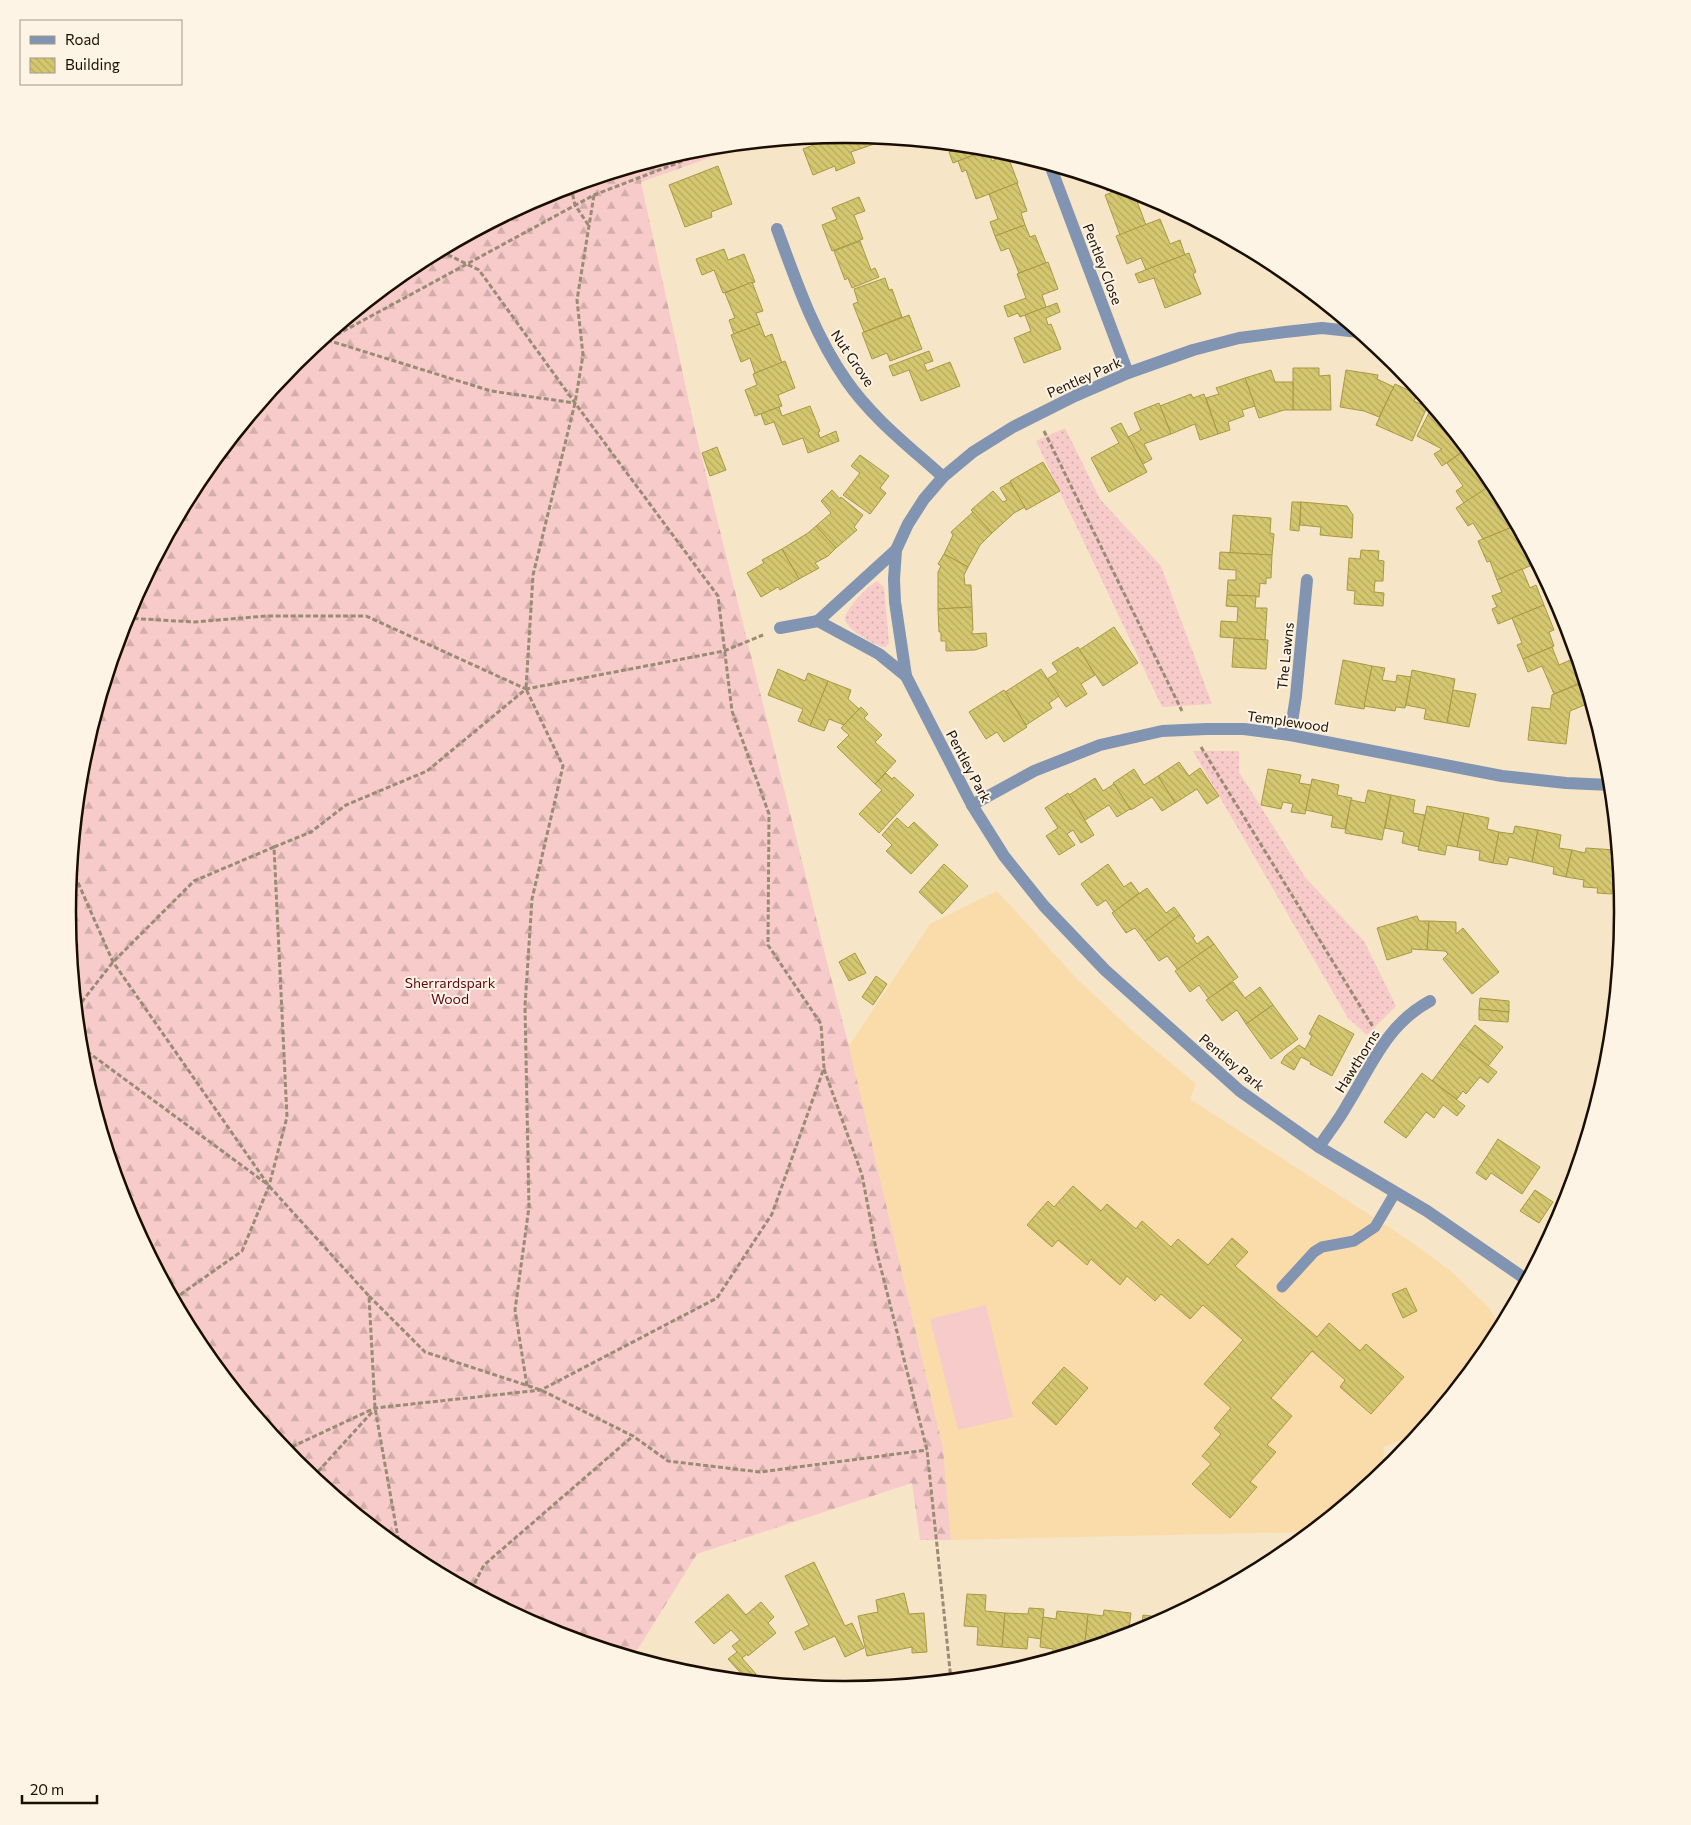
<svg xmlns="http://www.w3.org/2000/svg" width="1691" height="1825" viewBox="0 0 1691 1825" font-family="Commissioner,sans-serif">
	<style>
		.built { fill: #fadcab }
		.grass { fill: url(#grass-dots) }
		.forest { fill: url(#forest-firs) }
		.pitch { fill: #f7cbca }
		.building { fill: url(#building-back-hatch); stroke: #a89942 }
		.lines { fill: none; stroke-linecap: round; stroke-linejoin: round }
		.path { stroke: #9a8b74; stroke-width: 3; stroke-dasharray: 5 2.5; stroke-linecap: butt }
		.service { stroke: #8194b1; stroke-width: 11 }
		.minor { stroke: #8194b1; stroke-width: 12 }
		.labels { text-anchor: middle; dominant-baseline: central; stroke-width: 4; stroke-linejoin: round; paint-order: stroke }
		.street-label { font-size: 14px; fill: #1a0e00; stroke: #fdf4e5 }
		.park-label { font-size: 14px; fill: #650417; stroke: #fdf4e5 }
		.rim { fill: none; stroke: #1a0e00; stroke-width: 2.5 }
	</style>
	<defs>
		<pattern id="grass-dots" width="8" height="8" patternUnits="userSpaceOnUse" patternTransform="scale(1.25)"><rect width="8" height="8" fill="#f7cbca"/><path d="M2 2h.1M6 6h.1" fill="none" stroke="#d3adac" stroke-width="1.8" stroke-linecap="round"/></pattern>
		<pattern id="forest-firs" width="22" height="20" patternUnits="userSpaceOnUse" patternTransform="scale(1.25)"><rect width="22" height="20" fill="#f7cbca"/><path d="M5 1l3.5 6h-7zM16 11l3.5 6h-7z" fill="#d3adac"/></pattern>
		<pattern id="building-back-hatch" width="6" height="6" patternUnits="userSpaceOnUse" patternTransform="scale(1.25)"><rect width="6" height="6" fill="#d5c770"/><path d="M-1 5l2 2M0 0l6 6M5-1l2 2" fill="none" stroke="#b6aa5f"/></pattern>
	</defs>
	<rect width="100%" height="100%" fill="#f7e5c8"/>
	<polygon class="built" points="997,891 1077,979 1136,1034 1196,1084 1190,1099 1407,1239 1452,1272 1489,1308 1501,1328 1492,1345 1421,1432 1384,1447 1383,1473 1311,1532 951,1540 943,1448 849,1046 930,924"/>
	<g class="grass">
		<polygon points="1065,428 1100,499 1161,566 1212,704 1162,707 1036,441"/>
		<path d="M877,581L884,587L889,643L886,647C877,648 847,629 845,620C843,611 869,585 877,581Z"/>
		<polygon points="1193,751 1239,751 1239,772 1305,877 1364,941 1396,1006 1367,1035 1348,1018"/>
	</g>
	<polygon class="forest" points="749,144 641,182 696,434 828,966 849,1046 943,1448 951,1540 920,1540 912,1483 697,1554 633,1657 548,1631 413,1559 295,1462 198,1345 127,1210 82,1064 68,912 83,760 127,615 199,480 296,362 414,265 548,194 694,149"/>
	<polygon class="pitch" points="986,1305 1013,1417 958,1430 930,1319"/>
	<g class="building">
		<polygon points="839,135 874,137 877,143 851,152 855,163 836,171 835,166 813,175 803,149"/>
		<polygon points="964,146 977,147 979,153 953,163 949,152"/>
		<polygon points="987,150 992,161 1007,154 1018,183 976,199 966,170 962,172 958,161"/>
		<polygon points="718,166 732,204 711,212 712,217 685,227 669,185"/>
		<polygon points="1100,180 1118,186 1107,191 1104,182 1101,184"/>
		<polygon points="1017,183 1027,211 1021,213 1025,225 995,236 990,222 998,219 989,194"/>
		<polygon points="1123,188 1133,191 1146,225 1120,235 1105,195"/>
		<polygon points="859,197 865,211 854,215 863,239 832,251 822,225 837,219 832,208"/>
		<polygon points="1160,219 1170,244 1180,240 1185,255 1146,270 1141,258 1127,264 1116,236"/>
		<polygon points="1025,225 1030,237 1035,235 1046,263 1019,273 1009,248 1001,251 995,236"/>
		<polygon points="860,241 871,270 875,268 879,277 852,288 848,278 845,280 834,251"/>
		<polygon points="724,249 728,260 744,254 755,282 723,293 714,270 702,275 696,259"/>
		<polygon points="1189,253 1196,272 1193,274 1201,294 1165,308 1154,278 1139,283 1135,274"/>
		<polygon points="1048,262 1058,289 1042,295 1046,307 1020,317 1018,313 1008,317 1004,306 1026,298 1017,274"/>
		<polygon points="885,278 889,290 892,289 902,317 864,332 853,304 858,302 854,289"/>
		<polygon points="752,282 763,311 756,313 760,324 734,334 729,320 735,318 725,293"/>
		<polygon points="1057,303 1060,312 1046,318 1048,325 1051,324 1061,349 1024,363 1014,338 1031,331 1025,315"/>
		<polygon points="909,315 922,349 890,361 887,353 872,359 862,333"/>
		<polygon points="760,324 765,337 772,334 782,363 755,373 750,358 741,362 731,335"/>
		<polygon points="929,351 933,361 924,364 927,371 950,362 960,386 921,401 909,370 893,376 889,366"/>
		<polygon points="785,361 795,388 778,395 782,406 755,416 745,390 757,385 753,374"/>
		<polygon points="1293,368 1319,368 1319,376 1330,375 1331,410 1293,410"/>
		<polygon points="1271,370 1275,382 1293,382 1293,410 1284,410 1259,418 1245,378"/>
		<polygon points="1346,370 1378,375 1377,379 1394,387 1379,417 1364,411 1340,407"/>
		<polygon points="1245,378 1255,406 1242,410 1244,416 1228,422 1230,430 1218,434 1206,398 1219,394 1216,388"/>
		<polygon points="1395,384 1417,394 1414,401 1427,407 1412,441 1376,425"/>
		<polygon points="1191,394 1193,398 1204,394 1218,434 1200,440 1195,424 1171,434 1160,406"/>
		<polygon points="1159,403 1171,434 1144,444 1152,459 1143,464 1128,437 1141,430 1134,413"/>
		<polygon points="810,406 820,431 818,432 820,438 836,431 839,441 808,453 803,438 783,445 774,422 765,425 761,414 779,407 782,416"/>
		<polygon points="1432,407 1450,429 1449,432 1456,436 1466,449 1442,466 1434,454 1442,449 1417,436"/>
		<polygon points="1121,423 1147,472 1109,492 1091,458 1119,443 1111,428"/>
		<polygon points="717,447 726,470 710,476 702,453"/>
		<polygon points="1466,449 1482,468 1477,472 1488,488 1464,503 1456,491 1463,486 1447,463"/>
		<polygon points="860,455 889,476 880,488 886,493 870,514 843,495 860,473 851,466"/>
		<polygon points="1043,462 1060,491 1026,510 1010,481"/>
		<polygon points="1010,482 1025,507 1014,513 992,533 971,510 993,491 1003,502 1007,500 1000,488"/>
		<polygon points="1494,483 1505,503 1497,508 1511,528 1483,539 1473,523 1468,526 1456,508"/>
		<polygon points="832,490 840,499 841,497 863,515 854,527 857,530 836,548 816,526 831,513 821,501"/>
		<polygon points="1292,502 1301,502 1299,531 1290,530"/>
		<polygon points="1301,502 1347,506 1353,515 1352,538 1320,535 1321,527 1300,525"/>
		<polygon points="973,512 992,533 980,545 968,567 944,554 953,535 951,532"/>
		<polygon points="1233,515 1271,518 1270,533 1274,534 1272,555 1230,553"/>
		<polygon points="1517,525 1527,545 1523,547 1530,566 1497,580 1490,561 1487,562 1478,541"/>
		<polygon points="816,526 836,548 828,556 815,563 819,568 799,579 782,549 808,533"/>
		<polygon points="782,549 799,579 780,590 778,587 761,597 747,573 764,563 762,560"/>
		<polygon points="1361,550 1379,551 1378,560 1384,561 1383,581 1375,581 1374,592 1384,593 1383,606 1354,604 1355,591 1347,590 1349,558 1360,559"/>
		<polygon points="1220,552 1272,555 1271,578 1266,578 1266,584 1260,583 1259,597 1227,595 1228,580 1236,580 1236,570 1219,569"/>
		<polygon points="944,554 968,567 964,575 965,585 971,585 972,607 938,609 938,572 941,566 938,564"/>
		<polygon points="1522,569 1530,588 1536,585 1544,605 1498,624 1492,609 1497,607 1492,596 1502,592 1497,580"/>
		<polygon points="1227,595 1256,596 1255,608 1267,608 1265,640 1220,637 1221,621 1237,622 1238,607 1226,606"/>
		<polygon points="1544,605 1554,630 1549,632 1554,646 1523,659 1517,645 1522,643 1512,618"/>
		<polygon points="972,607 973,630 972,630 972,634 986,633 987,646 975,650 946,651 946,641 941,641 941,632 939,632 938,609"/>
		<polygon points="1114,627 1138,663 1103,686 1079,650"/>
		<polygon points="1234,638 1268,640 1266,669 1232,667"/>
		<polygon points="1078,647 1095,675 1081,684 1087,694 1066,707 1047,679 1058,672 1052,663"/>
		<polygon points="1552,647 1559,665 1575,658 1584,681 1554,694 1542,666 1528,672 1523,659"/>
		<polygon points="1343,660 1372,666 1364,709 1335,704"/>
		<polygon points="1372,666 1385,668 1382,680 1396,682 1397,675 1411,677 1405,708 1396,707 1395,711 1364,706"/>
		<polygon points="778,669 805,681 808,673 828,681 810,726 798,721 803,709 768,695"/>
		<polygon points="1041,669 1059,696 1049,703 1052,708 1026,725 1005,692"/>
		<polygon points="1412,670 1455,679 1447,723 1424,719 1426,709 1406,705"/>
		<polygon points="828,681 851,690 848,699 859,709 844,725 829,719 824,731 810,726"/>
		<polygon points="1579,684 1587,704 1570,711 1566,744 1528,740 1532,707 1550,709 1552,695"/>
		<polygon points="1004,690 1027,727 1004,742 997,732 986,739 969,712"/>
		<polygon points="1453,690 1476,694 1469,727 1447,723"/>
		<polygon points="861,707 868,714 864,718 882,735 875,742 896,761 875,784 837,747 849,735 841,728"/>
		<polygon points="1179,762 1189,776 1200,768 1219,796 1207,804 1197,789 1175,803 1158,776"/>
		<polygon points="1134,769 1144,785 1158,776 1175,803 1162,811 1152,797 1131,810 1113,783"/>
		<polygon points="1268,769 1301,775 1299,783 1311,785 1305,814 1291,812 1293,804 1283,802 1281,809 1261,805"/>
		<polygon points="886,773 892,779 894,777 914,795 879,833 859,814 882,790 875,784"/>
		<polygon points="1095,778 1103,791 1114,784 1130,809 1117,817 1109,805 1085,820 1069,795"/>
		<polygon points="1312,779 1339,785 1337,795 1352,798 1345,829 1331,827 1333,816 1306,810"/>
		<polygon points="1368,790 1391,795 1382,840 1345,833 1351,800 1365,803"/>
		<polygon points="1068,793 1094,835 1081,843 1073,830 1067,834 1075,845 1059,855 1046,836 1058,828 1045,808"/>
		<polygon points="1391,795 1415,800 1413,813 1425,815 1419,847 1402,843 1404,832 1385,828"/>
		<polygon points="1427,806 1464,813 1457,847 1447,845 1445,855 1418,850"/>
		<polygon points="1464,813 1489,818 1487,829 1499,832 1493,863 1479,860 1480,851 1457,847"/>
		<polygon points="897,818 908,828 914,822 938,845 911,874 886,851 892,845 882,835"/>
		<polygon points="1515,826 1538,830 1532,862 1509,857 1507,865 1493,863 1499,832 1513,834"/>
		<polygon points="1538,830 1561,835 1559,848 1572,850 1566,877 1553,874 1554,867 1532,862"/>
		<polygon points="1586,848 1615,850 1612,894 1597,893 1598,888 1583,887 1584,880 1566,877 1572,850 1585,853"/>
		<polygon points="1615,848 1617,848 1620,881 1613,881"/>
		<polygon points="944,864 968,886 942,914 919,892"/>
		<polygon points="1108,864 1124,887 1131,882 1139,893 1114,912 1106,900 1097,906 1081,884"/>
		<polygon points="1147,888 1166,913 1174,907 1180,915 1145,941 1135,928 1126,933 1112,913"/>
		<polygon points="1180,915 1195,936 1193,938 1197,944 1208,936 1214,944 1178,970 1167,956 1159,961 1145,941"/>
		<polygon points="1417,916 1419,921 1429,921 1427,950 1411,949 1412,952 1387,960 1377,928"/>
		<polygon points="1429,921 1456,922 1456,934 1463,928 1499,972 1472,994 1443,959 1448,954 1445,951 1427,950"/>
		<polygon points="1214,944 1238,977 1209,999 1199,985 1190,992 1175,971"/>
		<polygon points="855,953 866,973 849,981 839,962"/>
		<polygon points="876,976 887,984 873,1005 862,997"/>
		<polygon points="1233,982 1245,998 1260,987 1273,1005 1246,1024 1237,1010 1222,1021 1206,1000"/>
		<polygon points="1480,998 1509,1001 1509,1012 1479,1009"/>
		<polygon points="1273,1005 1298,1039 1271,1059 1246,1024"/>
		<polygon points="1479,1009 1509,1012 1508,1022 1479,1020"/>
		<polygon points="1319,1015 1354,1034 1332,1076 1310,1064 1311,1062 1301,1057 1294,1070 1281,1063 1285,1056 1299,1045 1305,1049 1312,1036 1309,1034"/>
		<polygon points="1475,1025 1503,1047 1488,1066 1460,1044"/>
		<polygon points="1460,1044 1497,1072 1488,1083 1480,1077 1466,1094 1463,1091 1457,1099 1432,1081"/>
		<polygon points="1422,1073 1465,1106 1457,1116 1443,1105 1434,1118 1426,1112 1406,1138 1384,1122"/>
		<polygon points="1498,1139 1540,1167 1522,1194 1491,1173 1486,1180 1476,1173"/>
		<polygon points="1073,1186 1101,1211 1107,1204 1136,1229 1142,1221 1171,1247 1178,1239 1208,1265 1232,1238 1248,1252 1235,1266 1317,1337 1329,1323 1360,1351 1366,1344 1404,1377 1371,1414 1340,1387 1345,1380 1312,1351 1271,1398 1292,1416 1267,1445 1276,1452 1250,1482 1257,1487 1230,1518 1192,1484 1211,1464 1202,1456 1221,1434 1214,1428 1231,1408 1204,1384 1243,1340 1203,1305 1190,1319 1161,1294 1155,1301 1127,1276 1120,1285 1091,1259 1087,1265 1058,1240 1052,1247 1027,1225 1048,1201 1054,1207"/>
		<polygon points="1535,1190 1553,1202 1539,1223 1520,1211"/>
		<polygon points="1406,1288 1417,1311 1403,1318 1392,1294"/>
		<polygon points="1064,1367 1088,1388 1056,1425 1032,1403"/>
		<polygon points="814,1562 845,1626 852,1623 864,1648 845,1657 835,1636 804,1650 795,1632 809,1625 785,1576"/>
		<polygon points="904,1593 909,1614 924,1613 927,1652 912,1653 912,1647 867,1656 858,1616 878,1612 876,1600"/>
		<polygon points="728,1594 746,1615 761,1602 774,1617 768,1623 776,1633 748,1656 747,1654 742,1658 756,1674 748,1681 728,1659 737,1652 732,1646 740,1640 731,1630 714,1644 695,1622"/>
		<polygon points="967,1594 986,1595 985,1611 1005,1613 1002,1647 977,1645 978,1627 964,1626"/>
		<polygon points="1029,1608 1044,1609 1041,1639 1028,1637 1027,1649 1002,1647 1005,1613 1028,1614"/>
		<polygon points="1104,1610 1131,1613 1128,1636 1084,1649 1088,1614 1103,1616"/>
		<polygon points="1057,1611 1088,1614 1084,1649 1066,1655 1053,1653 1053,1649 1040,1647 1043,1617 1056,1619"/>
		<polygon points="1143,1615 1167,1618 1166,1619 1141,1632"/>
	</g>
	<g class="lines">
		<g class="path">
			<polyline points="571,187 575,205 589,226"/>
			<polyline points="323,340 327,340 594,195 719,147"/>
			<polyline points="327,340 491,391 575,403"/>
			<polyline points="1044,431 1182,711"/>
			<polyline points="126,618 194,622 266,616 366,616 526,689"/>
			<polyline points="1201,747 1373,1027"/>
			<polyline points="72,869 113,962 269,1186 369,1296 375,1408 400,1549"/>
			<polyline points="77,1008 113,962 194,881 274,847"/>
			<polyline points="81,1047 267,1184"/>
			<polyline points="824,1069 862,1175 876,1249 927,1450 951,1680"/>
			<polyline points="369,1296 425,1352 541,1390 633,1436 668,1461 760,1472 927,1450"/>
			<polyline points="174,1299 242,1251 269,1186 287,1117 274,847 311,832 346,805 427,771 526,689 724,651 763,635"/>
			<polyline points="527,1386 515,1310 529,1207 525,1006 532,899 563,766 526,689 533,575 575,403 583,355 577,300 594,195"/>
			<polyline points="285,1450 375,1408 541,1390 717,1298 772,1214 824,1068 821,1024 768,945 769,814 732,711 718,596 575,403 479,270 440,251"/>
			<polyline points="313,1477 373,1411"/>
			<polyline points="471,1590 484,1565 633,1436"/>
		</g>
		<polyline class="service" points="1282,1287 1314,1252 1322,1247 1354,1241 1375,1227 1395,1193"/>
		<g class="minor">
			<polyline points="1050,165 1128,373"/>
			<path d="M777,229C796,281 814,334 846,380C872,418 910,447 943,477"/>
			<polyline points="1359,332 1322,328 1285,332 1239,338 1193,350 1128,373 1075,396 1013,427 973,452 943,477 924,499 908,524 896,550 894,579 895,602 906,676 972,805 1004,856 1044,906 1105,970 1240,1091 1319,1147 1427,1211 1527,1280"/>
			<polyline points="818,621 896,550"/>
			<polyline points="780,628 818,621 879,654 906,676"/>
			<polyline points="1290,735 1296,696 1307,580"/>
			<polyline points="972,805 1034,771 1100,745 1162,731 1206,729 1244,729 1290,735 1502,776 1566,783 1611,785"/>
			<path d="M1319,1147C1328,1133 1339,1120 1347,1105C1372,1065 1386,1025 1430,1001"/>
		</g>
	</g>
	<g class="labels">
		<g class="street-label">
			<text transform="translate(1103 264) rotate(69)">Pentley Close</text>
			<text transform="translate(853 358) rotate(56)">Nut Grove</text>
			<text transform="translate(1084 377) rotate(-24)">Pentley Park</text>
			<text transform="translate(1285 656) rotate(-84)">The Lawns</text>
			<text transform="translate(1288 721) rotate(8)">Templewood</text>
			<text transform="translate(969 766) rotate(62)">Pentley Park</text>
			<text transform="translate(1357 1061) rotate(-58)">Hawthorns</text>
			<text transform="translate(1232 1062) rotate(40)">Pentley Park</text>
		</g>
		<g class="park-label">
			<text x="450" y="982">Sherrardspark<tspan x="450" dy="16">Wood</tspan></text>
		</g>
	</g>
	<path d="M0 0H1691V1825H0ZM76 912a769 769 0 1 1 1538 0a769 769 0 1 1-1538 0Z" fill="#fdf4e5" fill-rule="evenodd"/>
	<path class="rim" d="M76 912a769 769 0 1 1 1538 0a769 769 0 1 1-1538 0Z"/>
	<rect x="20" y="20" width="162" height="65" fill="#fdf4e5" stroke="#a29889"/>
	<rect x="30" y="36" width="25" height="8" fill="#8194b1" stroke="#a29889"/>
	<text x="65" y="45" font-size="15" fill="#1a0e00">Road</text>
	<rect x="30" y="58" width="25" height="15" fill="url(#building-back-hatch)" stroke="#a29889"/>
	<text x="65" y="70" font-size="15" fill="#1a0e00">Building</text>
	<path d="M22 1795v8h75v-8" fill="none" stroke="#1a0e00" stroke-width="2.5"/>
	<text x="30" y="1795" font-size="15" fill="#1a0e00" stroke="#fdf4e5" stroke-width="4" paint-order="stroke">20 m</text>
</svg>
